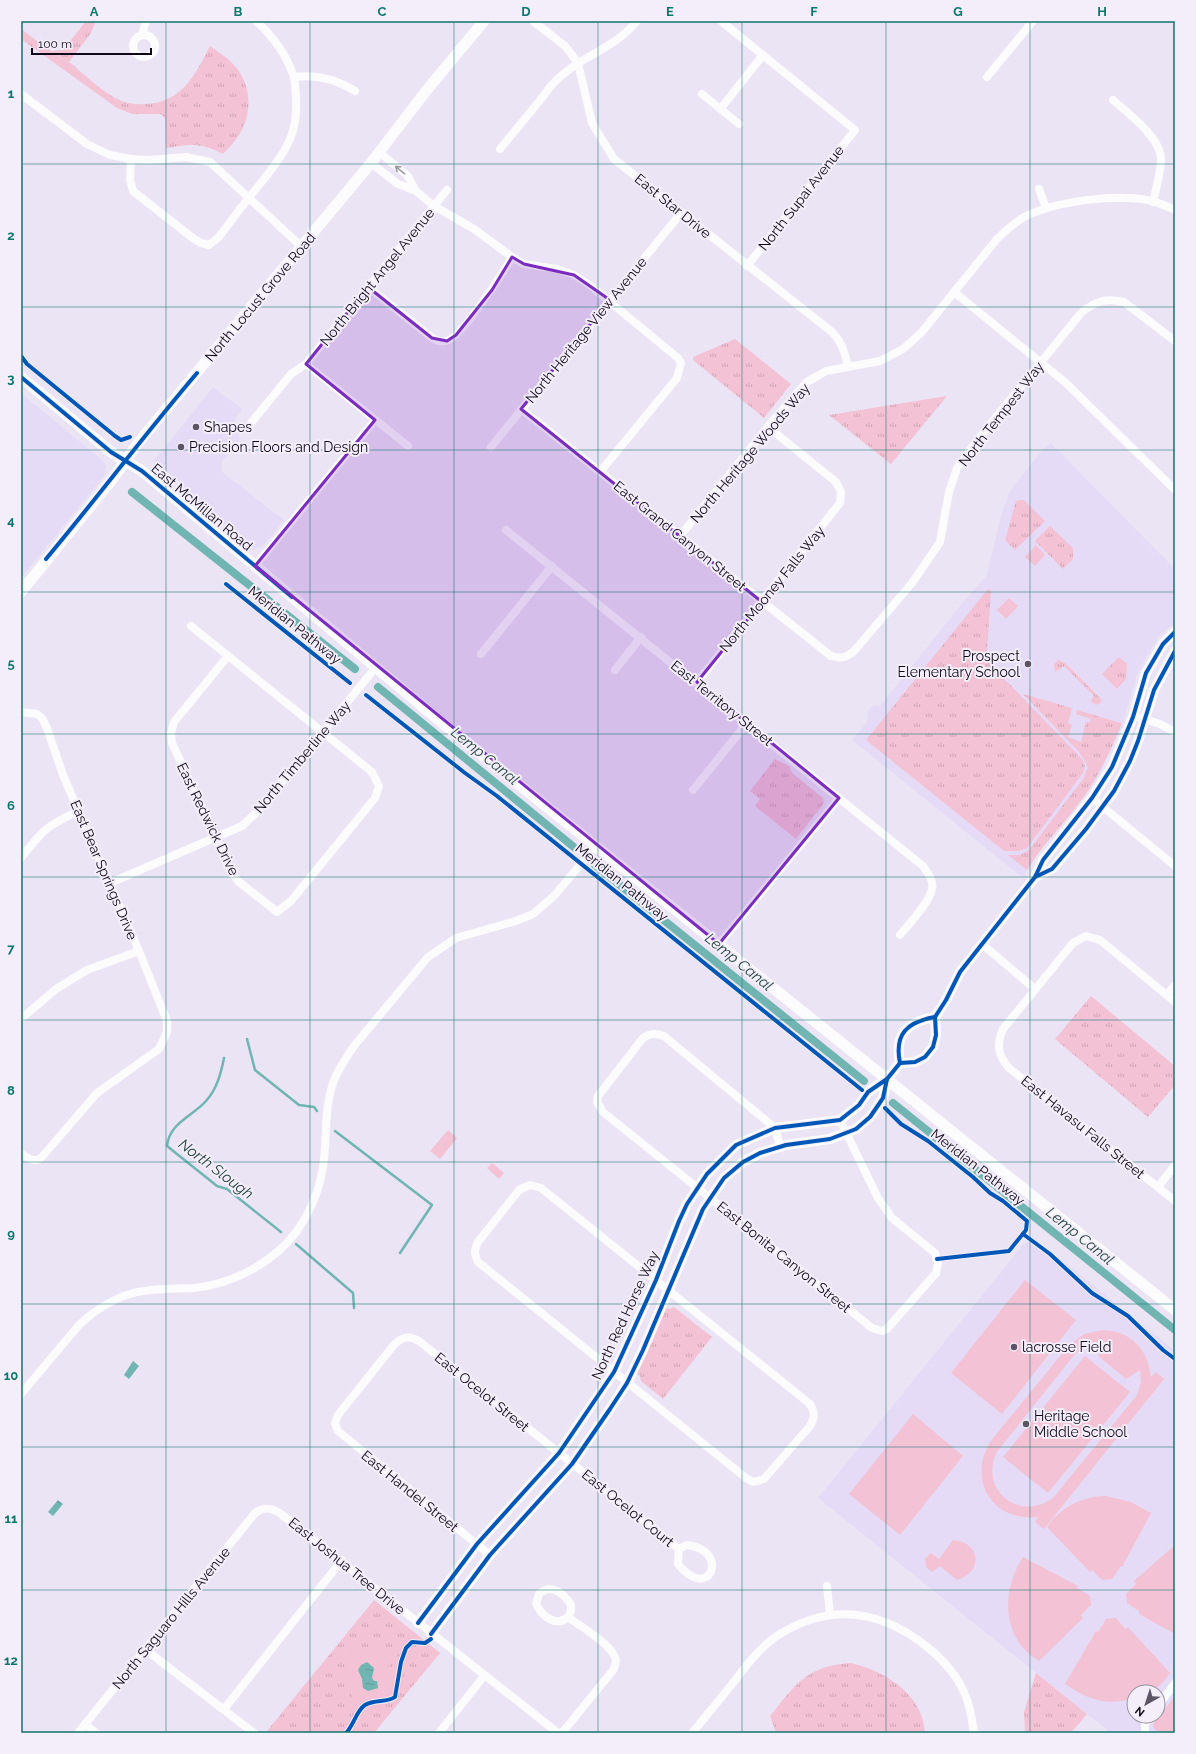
<svg xmlns="http://www.w3.org/2000/svg" width="1196" height="1754" viewBox="0 0 1196 1754" font-family="Raleway,sans-serif">
	<style>
		.built { fill: #e6dbf6; fill-rule: evenodd }
		.grass { fill: url(#grass-tufts) }
		.garden { fill: #f3c2d5; fill-rule: evenodd }
		.water { fill: url(#water-ripples) }
		.lines { fill: none; stroke-linecap: round; stroke-linejoin: round }
		.stream { stroke: #71b5b2; stroke-width: 2.5 }
		.canal { stroke: #71b5b2; stroke-width: 8 }
		.minor { stroke: #fcfbfe; stroke-width: 8 }
		.tertiary { stroke: #fcfbfe; stroke-width: 10 }
		.secondary { stroke: #fcfbfe; stroke-width: 11 }
		.cycleway-casing { stroke: #f3eef9; stroke-width: 6 }
		.cycleway { stroke: #0057b8; stroke-width: 4 }
		.oneway { stroke: #9e9aa2 }
		.marked { fill: #7b2cbf; fill-opacity: 0.2; stroke: #7b2cbf; stroke-width: 3; stroke-linejoin: round }
		.grid { fill: none; stroke: #0f766e; stroke-width: 1; stroke-opacity: 0.55 }
		.poi-dot { fill: #5d5566; stroke: #f3eef9; stroke-width: 1.5 }
		.labels { text-anchor: middle; dominant-baseline: central; stroke-width: 4; stroke-linejoin: round; paint-order: stroke }
		.street-label { font-size: 14px; fill: #100819; stroke: #f3eef9 }
		.poi-label { font-size: 14px; fill: #100819; stroke: #f3eef9; text-anchor: start }
		.water-label { font-size: 15px; font-style: italic; fill: #274641; stroke: #f3eef9 }
		.neatline { fill: none; stroke: #0f766e; stroke-width: 1.5 }
		.grid-label { font-size: 13px; text-anchor: middle; font-weight: bold; fill: #0f766e }
	</style>
	<defs>
		<pattern id="grass-tufts" width="24" height="20" patternUnits="userSpaceOnUse"><rect width="24" height="20" fill="#f3c2d5"/><path d="M3 7l-1-3M5 7V3M7 7l1-3M15 17l-1-3M17 17v-4M19 17l1-3" fill="none" stroke="#cfa5b6"/></pattern>
		<pattern id="water-ripples" width="26" height="14" patternUnits="userSpaceOnUse"><rect width="26" height="14" fill="#71b5b2"/><path d="M2 4q2-2 4 0t4 0M15 11q2-2 4 0t4 0" fill="none" stroke="#619a98"/></pattern>
	</defs>
	<rect width="100%" height="100%" fill="#ebe4f5"/>
	<g class="built">
		<polygon points="213,387 242,409 235,419 235,430 241,438 222,462 222,472 284,520 261,548 257,547 254,550 251,550 239,539 184,486 154,461"/>
		<polygon points="21,393 102,460 106,465 106,470 104,476 21,578"/>
		<polygon points="1051,443 1175,569 1175,623 1159,636 1146,658 1137,675 1122,726 1100,773 1087,793 1037,854 1023,878 852,740 867,722 868,710 874,705 880,706 960,606 987,575 1002,512 1010,491 1043,449"/>
		<path d="M1031,1235L1175,1351V1733H1111L818,1498ZM1134,1692H1158V1716H1134Z"/>
	</g>
	<g class="grass">
		<path d="M86,21H96L91,33L69,62C84,74 99,89 115,98C124,103 135,105 145,104C182,103 195,75 210,46C220,53 234,62 240,73C252,92 251,116 239,135C235,141 229,148 223,154C200,142 191,144 166,148L165,118L161,114H132L117,108L21,39V29L51,51L63,50Z"/>
		<polygon points="735,339 791,384 764,418 693,360 693,357"/>
		<polygon points="947,396 891,464 829,415"/>
		<polygon points="1021,500 1024,500 1045,521 1015,550 1005,540 1016,501"/>
		<polygon points="1050,526 1073,548 1073,559 1063,569 1035,541"/>
		<polygon points="988,589 991,591 987,653 990,664 1082,759 1085,765 1083,773 1027,848 1019,851 1004,851 866,740"/>
		<polygon points="1119,657 1127,664 1126,679 1117,689 1102,674"/>
		<polygon points="1059,660 1065,663 1102,700 1100,703 1096,705 1091,702 1091,700 1094,696 1064,666 1055,672 1054,664"/>
		<path d="M1023,694L1072,708L1068,723L1072,725L1068,737L1081,742L1086,722L1089,723L1091,719L1076,714L1077,710L1121,723V726C1111,749 1101,771 1087,792C1069,819 1044,842 1027,870L1008,855H1020L1029,850L1083,779L1088,766L1079,752Z"/>
		<polygon points="775,759 789,766 792,773 823,798 824,803 796,839 755,806 760,799 750,791"/>
		<polygon points="1091,996 1175,1066 1175,1085 1148,1117 1055,1039"/>
		<polygon points="665,1307 670,1309 674,1307 712,1337 663,1399 641,1381 640,1376 636,1373"/>
		<polygon points="374,1600 440,1653 374,1733 270,1733 267,1731"/>
		<path d="M851,1663C885,1671 923,1694 925,1733H776L770,1716C796,1684 806,1666 851,1663Z"/>
		<polygon points="1036,1673 1087,1714 1071,1733 1025,1733 1024,1712"/>
	</g>
	<g class="garden">
		<polygon points="1036,545 1045,555 1035,566 1025,557"/>
		<polygon points="1009,598 1018,606 1006,619 997,610"/>
		<polygon points="448,1130 457,1138 440,1159 430,1151"/>
		<polygon points="492,1163 504,1173 499,1179 487,1168"/>
		<polygon points="1025,1280 1076,1320 1002,1414 951,1373"/>
		<path d="M1103,1330C1131,1331 1148,1349 1151,1377L1156,1372L1164,1379L1044,1529L1035,1522L1038,1517C993,1522 967,1481 990,1442L1069,1345L1084,1334ZM1105,1341L1098,1356L1126,1379L1140,1370L1141,1382L1137,1395L1053,1498C1019,1522 980,1491 996,1453L1075,1354L1091,1343Z"/>
		<polygon points="1085,1356 1130,1392 1048,1493 1003,1457"/>
		<polygon points="913,1414 963,1456 900,1535 849,1494"/>
		<path d="M1106,1496L1131,1502L1151,1513L1122,1567H1120L1112,1579L1102,1580L1092,1570L1090,1572L1047,1527C1060,1507 1083,1496 1106,1496Z"/>
		<path d="M953,1540C981,1542 984,1572 957,1580L940,1566L932,1572L926,1567L925,1559L931,1553L939,1559Z"/>
		<polygon points="1175,1545 1175,1634 1139,1614 1139,1611 1127,1603 1126,1594 1136,1584 1134,1581"/>
		<path d="M1023,1557L1078,1586L1077,1588L1090,1596L1091,1605L1081,1615L1083,1618L1039,1661C1001,1638 1001,1591 1023,1557Z"/>
		<path d="M1116,1618L1125,1629L1128,1627L1170,1673C1159,1689 1153,1692 1134,1692V1698C1109,1707 1086,1699 1065,1684L1096,1631L1098,1632L1106,1619Z"/>
		<path d="M370,1645L389,1661L393,1693L390,1697L352,1699C349,1681 342,1664 354,1648L360,1652H365Z"/>
		<polygon points="1175,1696 1175,1733 1159,1733 1154,1728 1153,1724"/>
	</g>
	<g class="water">
		<polygon points="133,1361 139,1366 129,1379 124,1375"/>
		<polygon points="58,1500 63,1504 53,1516 48,1512"/>
		<polygon points="367,1662 374,1668 372,1678 374,1681 377,1681 378,1688 368,1691 363,1688 362,1679 358,1670 361,1665"/>
	</g>
	<g class="lines">
		<g class="stream">
			<polyline points="247,1039 255,1070 299,1105 314,1107 317,1111"/>
			<path d="M224,1058C221,1073 217,1089 206,1101C193,1116 169,1123 167,1146L217,1186L227,1189L281,1232"/>
			<polyline points="335,1131 432,1205 400,1253"/>
			<polyline points="296,1244 353,1293 354,1308"/>
		</g>
		<g class="canal">
			<polyline points="132,492 355,669"/>
			<polyline points="378,687 575,848"/>
			<polyline points="595,865 864,1081"/>
			<polyline points="893,1103 1175,1330"/>
		</g>
		<g class="minor">
			<path d="M256,21C274,37 286,54 294,77C317,74 336,79 355,91"/>
			<path d="M533,21L565,46L578,63L592,123L614,159L832,332C842,342 845,353 848,367"/>
			<polyline points="721,21 855,130 747,266"/>
			<circle cx="144" cy="46" r="11"/>
			<polyline points="142,35 146,21"/>
			<polyline points="987,77 1033,21"/>
			<polyline points="21,94 87,144 110,155 131,159 149,160 186,157 210,162 302,247"/>
			<polyline points="702,94 739,124"/>
			<path d="M1113,100C1128,113 1161,138 1161,159C1161,173 1156,188 1153,202"/>
			<polyline points="721,108 763,55"/>
			<path d="M500,149C514,132 527,116 541,99C547,91 553,82 561,76C585,54 614,49 637,21"/>
			<polyline points="380,153 407,175 416,191"/>
			<path d="M131,159L130,180L133,191L194,239L201,243L209,245L219,237C232,219 246,201 260,184C291,145 302,128 294,77"/>
			<polyline points="371,163 398,184 416,191 434,206 474,229 512,257 524,264 557,269 574,275 588,284 678,358 681,363 677,378 600,472"/>
			<polyline points="1039,189 1046,208"/>
			<path d="M368,287L432,338C437,341 443,343 449,340C463,334 503,273 512,257"/>
			<polyline points="954,292 1066,383 1175,490"/>
			<polyline points="306,364 408,446"/>
			<path d="M521,409L831,656C842,659 846,658 855,650L912,583L940,542L949,492L957,468L975,443L1081,313C1095,301 1106,298 1124,302L1175,341"/>
			<polyline points="251,423 291,374 306,364 447,190"/>
			<polyline points="491,447 681,213"/>
			<path d="M506,530L923,866C928,873 934,881 932,889C930,902 908,925 900,935"/>
			<path d="M680,536L770,424L807,382L826,371L880,361L903,349L921,333L997,239C1006,230 1015,222 1026,216C1058,201 1118,193 1152,201C1160,203 1168,207 1175,210"/>
			<polyline points="255,566 375,420"/>
			<polyline points="191,626 372,772 379,786 375,798 291,901 277,912 238,881 231,871 172,743 171,733 174,722 228,656"/>
			<polyline points="481,654 552,566"/>
			<polyline points="615,670 641,637"/>
			<polyline points="697,682 840,503 841,492 836,482 768,427"/>
			<path d="M21,712L37,714L42,718L47,728L63,775L139,951L167,1021V1032L159,1049L97,1093L41,1158C33,1163 28,1158 21,1153"/>
			<polyline points="1141,718 1160,724 1175,732"/>
			<polyline points="693,790 747,723"/>
			<polyline points="1092,798 1175,866"/>
			<path d="M21,858C42,831 47,825 79,811"/>
			<polyline points="110,883 242,826 259,810 376,667"/>
			<polyline points="719,944 839,798"/>
			<polyline points="982,944 1035,989"/>
			<polyline points="1167,995 1175,985"/>
			<path d="M1175,1002L1100,940L1086,936L1073,943L1003,1029C996,1045 998,1055 1009,1068L1175,1201"/>
			<polyline points="21,1019 56,989 87,970 139,951"/>
			<path d="M780,1146L775,1128L664,1036C656,1033 651,1033 643,1038L598,1096L597,1102L603,1112L872,1328L882,1331L887,1329L936,1273L938,1263L935,1253L892,1218L878,1198L840,1120"/>
			<path d="M530,1185L541,1188L810,1404C815,1413 815,1417 810,1426L764,1479L753,1482L746,1478L478,1262C474,1254 474,1250 478,1242L519,1190Z"/>
			<polyline points="1158,1187 1175,1165"/>
			<path d="M21,1394L79,1325C95,1310 112,1299 133,1293C153,1288 174,1289 194,1288C233,1284 273,1263 297,1231C309,1214 318,1193 322,1173C328,1143 323,1112 333,1083C338,1069 346,1058 354,1046L428,957L456,938L516,921L533,914L554,896L596,846"/>
			<path d="M687,1545C731,1550 710,1604 678,1564L679,1549Z"/>
			<path d="M490,1555L338,1431L335,1423L338,1415L393,1346C401,1337 408,1335 419,1341L679,1549"/>
			<polyline points="827,1586 830,1615"/>
			<polyline points="146,1650 254,1733"/>
			<polyline points="1158,1706 1175,1683"/>
			<polyline points="224,1709 342,1560"/>
			<polyline points="85,1724 96,1733"/>
			<path d="M78,1733L255,1513C264,1506 272,1508 281,1514L558,1733"/>
			<polyline points="439,1733 484,1676"/>
			<path d="M562,1733L614,1669C615,1665 617,1661 615,1657C609,1643 580,1626 568,1617C556,1628 542,1616 536,1604L539,1594C550,1583 564,1593 571,1605V1611L568,1617"/>
			<path d="M692,1733C707,1715 722,1697 736,1679C749,1662 762,1645 780,1634C831,1603 880,1610 926,1646C941,1658 956,1674 964,1692C970,1705 972,1719 974,1733"/>
			<polyline points="1145,1733 1145,1724 1151,1716"/>
		</g>
		<g class="tertiary">
			<polyline points="1035,877 1052,869 1086,829 1114,791 1130,761 1138,741 1154,690 1175,651"/>
			<path d="M900,1063C894,1034 907,1022 935,1017"/>
			<polyline points="418,1623 477,1544 559,1453 614,1372 656,1280 679,1221 687,1204 707,1174 736,1145 775,1128 840,1120 859,1105 868,1092 887,1079 900,1063 915,1062 925,1057 933,1047 936,1035 935,1017 946,1000 960,972 1035,877 1043,860 1092,798 1112,767 1133,717 1146,673 1163,644 1175,632"/>
			<polyline points="431,1634 490,1555 572,1464 610,1409 627,1383 643,1350 703,1209 724,1178 743,1162 760,1153 786,1145 830,1139 856,1129 870,1117 879,1104 883,1098 887,1079"/>
		</g>
		<g class="secondary">
			<polyline points="21,377 111,452 142,471 446,726 1175,1310"/>
			<polyline points="21,592 114,477 138,443 371,163 426,91 484,21"/>
		</g>
		<g class="cycleway-casing">
			<g id="cycleway">
				<polyline points="21,356 27,364 115,436 121,440 130,437"/>
				<polyline points="21,377 111,452 142,471 292,597"/>
				<path d="M46,559C97,498 145,434 197,373"/>
				<polyline points="226,584 350,683"/>
				<polyline points="366,695 465,773 497,796 862,1090"/>
				<polyline points="1035,877 1052,869 1086,829 1114,791 1130,761 1138,741 1154,690 1175,651"/>
				<path d="M900,1063C894,1034 907,1022 935,1017"/>
				<polyline points="885,1108 901,1124 928,1141 973,1177 990,1193 1003,1201 1027,1221 1026,1230 1009,1251 937,1259"/>
				<polyline points="1023,1234 1050,1254 1092,1293 1128,1316 1163,1350 1175,1359"/>
				<polyline points="418,1623 477,1544 559,1453 614,1372 656,1280 679,1221 687,1204 707,1174 736,1145 775,1128 840,1120 859,1105 868,1092 887,1079 900,1063 915,1062 925,1057 933,1047 936,1035 935,1017 946,1000 960,972 1035,877 1043,860 1092,798 1112,767 1133,717 1146,673 1163,644 1175,632"/>
				<polyline points="431,1634 490,1555 572,1464 610,1409 627,1383 643,1350 703,1209 724,1178 743,1162 760,1153 786,1145 830,1139 856,1129 870,1117 879,1104 883,1098 887,1079"/>
				<path d="M346,1733C354,1725 356,1711 365,1705C375,1699 387,1703 395,1697L401,1662L406,1648L412,1642L425,1643L431,1639"/>
			</g>
		</g>
		<use href="#cycleway" class="cycleway"/>
	</g>
	<defs><path id="oneway-shaft" d="M-6 0H5M1.5-3L5.5 0L1.5 3" fill="none" stroke-width="1.6" stroke-linecap="round" stroke-linejoin="round"/></defs>
	<use class="oneway" href="#oneway-shaft" transform="translate(400 170) rotate(-141)"/>
	<path class="marked" d="M512,257L524,264L574,275L610,300L521,409L762,602L697,682L839,798L719,944L255,566L375,420L306,364L368,287L432,338L447,341L456,335L492,290Z"/>
	<path class="grid" d="M166,21V1733M310,21V1733M454,21V1733M598,21V1733M742,21V1733M886,21V1733M1030,21V1733M21,164H1175M21,307H1175M21,450H1175M21,592H1175M21,734H1175M21,877H1175M21,1020H1175M21,1162H1175M21,1304H1175M21,1447H1175M21,1590H1175"/>
	<g class="poi-dot">
		<circle cx="196" cy="427" r="4"/>
		<circle cx="181" cy="447" r="4"/>
		<circle cx="1028" cy="664" r="4"/>
		<circle cx="1014" cy="1347" r="4"/>
		<circle cx="1026" cy="1424" r="4"/>
	</g>
	<g class="labels">
		<g class="street-label">
			<text transform="translate(801 198) rotate(-52)">North Supai Avenue</text>
			<text transform="translate(673 206) rotate(39)">East Star Drive</text>
			<text transform="translate(377 277) rotate(-51)">North Bright Angel Avenue</text>
			<text transform="translate(260 297) rotate(-50)">North Locust Grove Road</text>
			<text transform="translate(586 330) rotate(-51)">North Heritage View Avenue</text>
			<text transform="translate(1001 414) rotate(-52)">North Tempest Way</text>
			<text transform="translate(750 453) rotate(-50)">North Heritage Woods Way</text>
			<text transform="translate(202 507) rotate(40)">East McMillan Road</text>
			<text transform="translate(680 536) rotate(39)">East Grand Canyon Street</text>
			<text transform="translate(772 589) rotate(-51)">North Mooney Falls Way</text>
			<text transform="translate(295 625) rotate(39)">Meridian Pathway</text>
			<text transform="translate(722 703) rotate(39)">East Territory Street</text>
			<text transform="translate(302 757) rotate(-50)">North Timberline Way</text>
			<text transform="translate(208 819) rotate(64)">East Redwick Drive</text>
			<text transform="translate(104 870) rotate(67)">East Bear Springs Drive</text>
			<text transform="translate(622 882) rotate(39)">Meridian Pathway</text>
			<text transform="translate(1083 1127) rotate(39)">East Havasu Falls Street</text>
			<text transform="translate(978 1167) rotate(38)">Meridian Pathway</text>
			<text transform="translate(784 1257) rotate(39)">East Bonita Canyon Street</text>
			<text transform="translate(625 1315) rotate(-65)">North Red Horse Way</text>
			<text transform="translate(482 1392) rotate(39)">East Ocelot Street</text>
			<text transform="translate(410 1491) rotate(39)">East Handel Street</text>
			<text transform="translate(628 1508) rotate(39)">East Ocelot Court</text>
			<text transform="translate(347 1566) rotate(39)">East Joshua Tree Drive</text>
			<text transform="translate(171 1618) rotate(-51)">North Saguaro Hills Avenue</text>
		</g>
		<g class="poi-label">
			<text x="204" y="427">Shapes</text>
			<text x="189" y="447">Precision Floors and Design</text>
			<text x="1020" y="656" text-anchor="end">Prospect<tspan x="1020" dy="16">Elementary School</tspan></text>
			<text x="1022" y="1347">lacrosse Field</text>
			<text x="1034" y="1416">Heritage<tspan x="1034" dy="16">Middle School</tspan></text>
		</g>
		<g class="water-label">
			<text transform="translate(485 756) rotate(39)">Lemp Canal</text>
			<text transform="translate(739 962) rotate(39)">Lemp Canal</text>
			<text transform="translate(216 1169) rotate(37)">North Slough</text>
			<text transform="translate(1080 1236) rotate(39)">Lemp Canal</text>
		</g>
	</g>
	<rect width="1196" height="1754" fill="none" stroke="#f3eef9" stroke-width="44"/>
	<g transform="translate(1146 1704) rotate(219)"><circle r="19" fill="#f3eef9" stroke="#98929f"/>
	<path d="M0-3L7 15L0 10L-7 15Z" fill="#5d5566"/>
	<text y="-6" font-size="11" font-weight="bold" text-anchor="middle" fill="#100819">N</text>
	</g>
	<path d="M32 48v6h119v-6" fill="none" stroke="#100819" stroke-width="2"/>
	<text x="38" y="48" font-size="12" fill="#100819" stroke="#f3eef9" stroke-width="3" paint-order="stroke">100 m</text>
	<rect x="22" y="22" width="1152" height="1710" class="neatline"/>
	<g class="grid-label">
		<text x="94" y="16">A</text>
		<text x="238" y="16">B</text>
		<text x="382" y="16">C</text>
		<text x="526" y="16">D</text>
		<text x="670" y="16">E</text>
		<text x="814" y="16">F</text>
		<text x="958" y="16">G</text>
		<text x="1102" y="16">H</text>
		<text x="11" y="98">1</text>
		<text x="11" y="240">2</text>
		<text x="11" y="383">3</text>
		<text x="11" y="525">4</text>
		<text x="11" y="668">5</text>
		<text x="11" y="810">6</text>
		<text x="11" y="953">7</text>
		<text x="11" y="1095">8</text>
		<text x="11" y="1238">9</text>
		<text x="11" y="1380">10</text>
		<text x="11" y="1523">11</text>
		<text x="11" y="1665">12</text>
	</g>
</svg>
